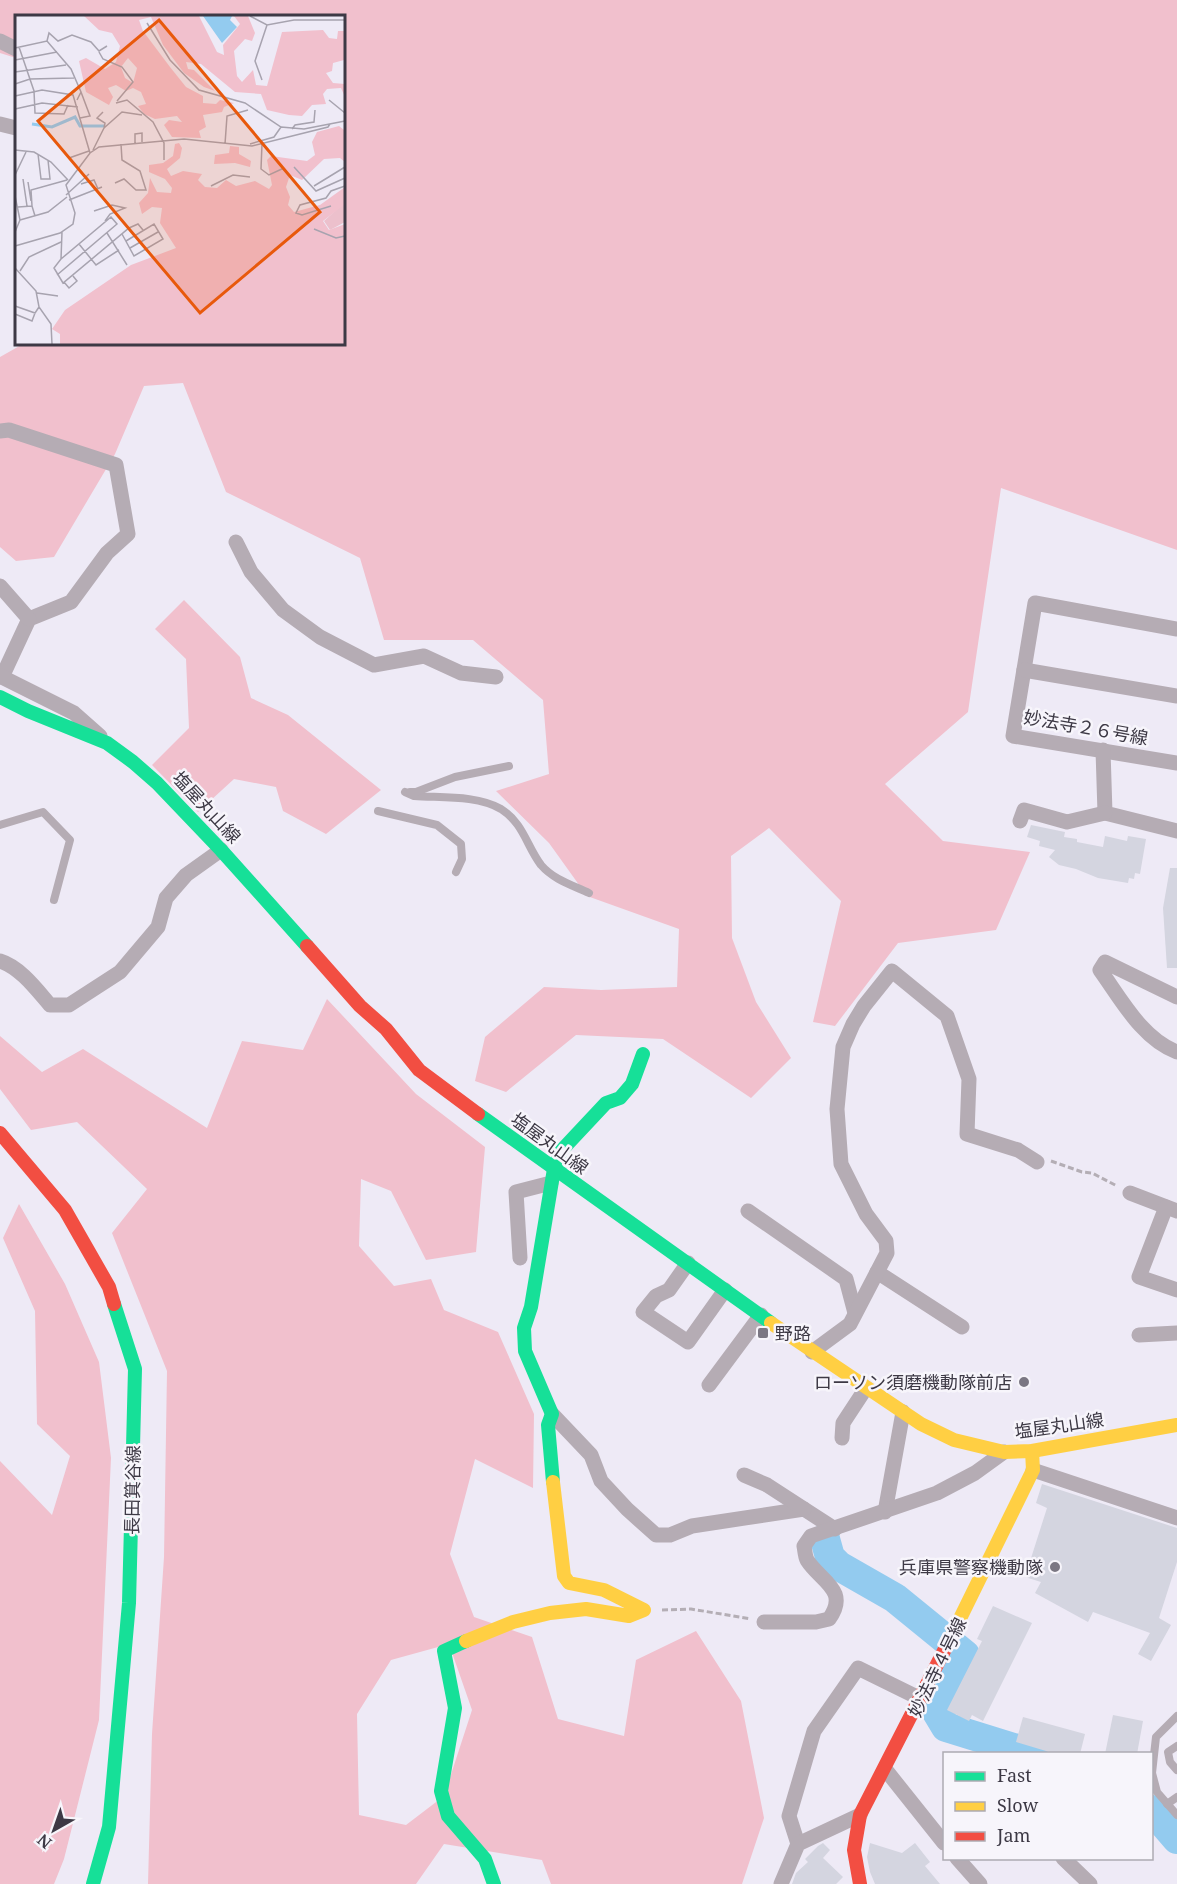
<svg xmlns="http://www.w3.org/2000/svg" width="1177" height="1884" viewBox="0 0 1177 1884" font-family="'Noto Serif','Noto Sans JP',serif">
	<style>
		.forest { fill: #f1c0cd; fill-rule: evenodd }
		.lines { fill: none; stroke-linecap: round; stroke-linejoin: round }
		.river { stroke: #93cbef; stroke-width: 30 }
		.building { fill: #d4d5e0 }
		.path { stroke: #b4aeb5; stroke-width: 3; stroke-dasharray: 6 3; stroke-linecap: butt }
		.lane { stroke: #b5acb4; stroke-width: 8 }
		.street { stroke: #b5acb4; stroke-width: 15 }
		.fast { stroke: #16e098; stroke-width: 14 }
		.slow { stroke: #ffcf43; stroke-width: 14 }
		.jam { stroke: #f24e42; stroke-width: 14 }
		.poi-dot { fill: #7b7783; stroke: #f7f5fb; stroke-width: 2 }
		.labels { text-anchor: middle; dominant-baseline: central; stroke-width: 5; stroke-linejoin: round; paint-order: stroke }
		.street-label { font-size: 18px; fill: #3d3945; stroke: #f7f5fb }
		.poi-label { font-size: 18px; fill: #3d3945; stroke: #f7f5fb; text-anchor: end }
		.inset-river { fill: none; stroke: #93cbef; stroke-width: 3 }
		.inset-road { fill: none; stroke: #a7a3af; stroke-width: 1.5 }
		.view { fill: #e8590c; fill-opacity: 0.15; stroke: #e8590c; stroke-width: 3 }
		.inset-edge { fill: none; stroke: #3d3945; stroke-width: 3 }
	</style>
	<rect width="100%" height="100%" fill="#eeeaf6"/>
	<g class="forest">
		<polygon points="0,0 1177,0 1177,550 1001,488 968,712 885,784 943,841 1030,852 996,930 898,943 835,1026 813,1022 841,901 769,828 731,856 732,938 756,1002 791,1058 751,1098 663,1039 576,1035 506,1092 475,1081 485,1037 544,987 601,990 677,987 679,929 587,896 549,843 496,791 549,774 543,700 473,640 384,640 360,558 226,492 183,383 144,386 115,454 54,557 16,561 0,547 0,357 23,344 344,344 344,16 16,16 16,58 0,53"/>
		<polygon points="184,600 240,657 251,698 288,715 381,790 326,834 283,811 276,787 234,779 198,812 152,765 189,728 186,659 155,629"/>
		<path d="M327,999L416,1094L485,1147L476,1252L426,1260L391,1191L361,1179L359,1246L394,1286L431,1279L444,1310L498,1332L534,1414L533,1488L475,1459L450,1554L474,1617L532,1637L558,1719L624,1736L636,1660L696,1631L741,1701L764,1818L742,1884H551L542,1860L444,1844L416,1884H148L152,1734L164,1557L167,1371L112,1233L147,1189L77,1122L31,1130L0,1089V1036L42,1072L83,1049L207,1128L242,1041L303,1050ZM449,1644L472,1710L444,1796L406,1825L359,1815L357,1714L391,1660Z"/>
		<polygon points="19,1204 65,1284 99,1362 111,1458 99,1720 64,1859 54,1884 0,1884 0,1461 52,1515 70,1456 37,1424 35,1311 3,1238"/>
	</g>
	<g class="lines">
		<g class="river">
			<polyline points="825,1539 830,1557 839,1566 895,1598 965,1655 939,1704 937,1712 946,1727 1033,1754"/>
			<polyline points="1152,1810 1177,1839"/>
		</g>
	</g>
	<g class="building">
		<polygon points="1031,825 1065,832 1064,837 1077,839 1077,842 1103,847 1105,836 1127,841 1128,836 1146,839 1140,874 1135,873 1134,879 1129,878 1128,883 1098,878 1076,869 1059,865 1049,857 1055,850 1039,846 1040,841 1027,837"/>
		<polygon points="1170,868 1177,868 1177,968 1167,968 1163,908"/>
		<polygon points="1042,1484 1177,1528 1177,1562 1159,1618 1171,1625 1151,1661 1138,1654 1150,1633 1093,1612 1088,1622 1035,1593 1041,1582 1025,1577 1047,1508 1036,1503"/>
		<polygon points="993,1606 1032,1623 983,1721 972,1715 969,1721 947,1710 982,1641 977,1639"/>
		<polygon points="1113,1715 1143,1721 1137,1754 1105,1754"/>
		<polygon points="1023,1717 1085,1734 1080,1754 1056,1754 1016,1742"/>
		<polygon points="823,1843 830,1850 823,1858 843,1877 836,1884 792,1884 796,1873 808,1862 805,1859 818,1846"/>
		<polygon points="870,1843 902,1853 915,1843 930,1862 925,1866 940,1884 875,1884 870,1872 867,1857"/>
	</g>
	<g class="lines">
		<g class="path">
			<polyline points="1051,1161 1082,1172 1092,1173 1117,1186"/>
			<polyline points="662,1610 691,1609 751,1619"/>
		</g>
		<g class="lane">
			<path d="M405,792L414,796C441,798 477,795 501,809C524,824 526,845 541,865C554,880 572,885 589,893"/>
			<polyline points="410,792 416,792 455,777 509,766"/>
			<polyline points="378,811 437,825 461,844 462,859 456,872"/>
			<polyline points="0,825 43,812 70,840 54,900"/>
			<polyline points="1177,1716 1156,1737 1152,1773 1157,1792 1177,1815"/>
			<polyline points="1177,1746 1168,1752 1170,1762 1177,1770"/>
			<polyline points="1167,1804 1177,1797"/>
		</g>
		<g class="street">
			<polyline points="0,41 16,49"/>
			<polyline points="0,124 16,128"/>
			<polyline points="0,431 9,430 116,465 128,534 107,553 71,602 29,619 2,677"/>
			<polyline points="236,542 251,572 283,610 320,637 374,665 424,656 461,673 496,677"/>
			<polyline points="0,586 29,619"/>
			<polyline points="1177,629 1035,603 1013,736 1177,763"/>
			<polyline points="1024,670 1177,696"/>
			<polyline points="0,676 74,713 100,736"/>
			<polyline points="1103,750 1105,813 1177,831"/>
			<polyline points="1020,821 1024,810 1067,822 1105,813"/>
			<path d="M0,961C20,967 37,990 50,1005H69L120,972L158,927L166,898L186,875L221,850"/>
			<path d="M1177,997L1105,962L1100,970C1121,999 1142,1039 1177,1052"/>
			<polyline points="1130,1193 1177,1211"/>
			<polyline points="1166,1207 1139,1277 1177,1290"/>
			<polyline points="748,1211 846,1279 855,1313"/>
			<polyline points="520,1258 516,1192 551,1183"/>
			<polyline points="688,1263 669,1290 656,1296 643,1312 688,1342 725,1290"/>
			<polyline points="877,1272 962,1327"/>
			<polyline points="1139,1335 1177,1333"/>
			<polyline points="812,1352 850,1324 887,1253 886,1241 866,1214 841,1164 837,1109 843,1047 853,1024 864,1006 892,971 947,1016 969,1079 967,1134 1018,1150 1037,1162"/>
			<polyline points="709,1385 761,1315"/>
			<polyline points="552,1414 591,1455 601,1481 627,1509 656,1535 670,1535 692,1526 804,1509 835,1529"/>
			<polyline points="842,1438 843,1423 866,1388"/>
			<polyline points="1033,1470 1177,1518"/>
			<polyline points="744,1475 767,1485 804,1509"/>
			<polyline points="885,1512 903,1412"/>
			<path d="M764,1622H816L829,1619C850,1590 820,1581 807,1560C805,1556 805,1551 804,1546L811,1536L937,1493L975,1473L1004,1452"/>
			<polyline points="885,1769 944,1843"/>
			<polyline points="798,1844 789,1816 814,1731 858,1668 921,1699"/>
			<polyline points="957,1858 980,1884"/>
			<polyline points="1063,1858 1090,1884"/>
			<polyline points="781,1884 798,1844 860,1815"/>
		</g>
		<g class="fast">
			<polyline points="0,697 28,711 107,743 133,762 157,783 221,850 307,946"/>
			<polyline points="478,1114 771,1323"/>
			<polyline points="553,1482 548,1425 552,1414 525,1351 524,1328 531,1307 554,1169 561,1151 606,1103 620,1098 632,1084 643,1054"/>
			<polyline points="466,1641 444,1651 455,1708 441,1791 448,1816 485,1859 494,1884"/>
			<polyline points="93,1884 109,1827 129,1603 135,1369 114,1304"/>
		</g>
		<g class="slow">
			<polyline points="771,1323 921,1424 954,1440 1004,1452 1032,1451 1177,1425"/>
			<polyline points="466,1641 513,1622 550,1613 586,1609 629,1616 644,1610 604,1590 569,1583 564,1576 553,1482"/>
			<polyline points="948,1643 1033,1470 1032,1451"/>
		</g>
		<g class="jam">
			<polyline points="307,946 360,1006 386,1029 419,1070 478,1114"/>
			<polyline points="0,1133 65,1210 109,1287 114,1304"/>
			<polyline points="860,1884 854,1850 860,1815 948,1643"/>
		</g>
	</g>
	<g class="poi-dot">
		<rect x="757" y="1327" width="12" height="12" rx="3"/>
		<circle cx="1024" cy="1382" r="6"/>
		<circle cx="1055" cy="1567" r="6"/>
	</g>
	<g class="labels">
		<g class="street-label">
			<text transform="translate(1086 727) rotate(10)">妙法寺２６号線</text>
			<text transform="translate(207 807) rotate(47)">塩屋丸山線</text>
			<text transform="translate(550 1143) rotate(36)">塩屋丸山線</text>
			<text transform="translate(1059 1425) rotate(-8)">塩屋丸山線</text>
			<text transform="translate(132 1490) rotate(-89)">長田箕谷線</text>
			<text transform="translate(937 1667) rotate(-64)">妙法寺４号線</text>
		</g>
		<g class="poi-label">
			<text x="775" y="1333" text-anchor="start">野路</text>
			<text x="1012" y="1382">ローソン須磨機動隊前店</text>
			<text x="1043" y="1567">兵庫県警察機動隊</text>
		</g>
	</g>
	<g transform="translate(15 15)">
		<rect width="330" height="330" fill="#eeeaf6"/>
		<path d="M330,187V207L315,215L309,206Z" fill="#ecc0cc"/>
		<path d="M69,1H184L202,37L209,40L208,30L225,9L219,1H233L240,18L237,26L230,24L219,36L222,61L227,67L238,55L241,70L252,71L267,17L308,15L314,23L322,24L323,16H330L329,45L318,48L317,56L311,58L318,68L330,69V82L326,73L312,74L308,79L311,89L297,90L287,101L274,100L252,95L246,79L220,77L186,49L171,47L173,54L179,55L200,76L189,72L169,58L148,30L136,2L124,5L128,16L155,52L171,72L188,81V88L201,89L205,85L219,88L209,92L207,97L188,100L191,112L184,116L186,123L157,122L149,110L154,105L167,107L162,101L140,104L129,99L123,91L131,89L126,77L118,73L111,76L101,70L93,73L98,82L94,90L71,77L64,46L71,43L90,54L101,47L105,31L97,18L84,15ZM113,43L122,53L118,68L110,63L106,52ZM324,111L329,115L330,147L325,143L309,144L287,165L275,160L271,172L275,182L273,190L279,197L305,190L330,172V189L308,206L314,215L330,209V329H45V319L37,314L50,295L116,250L161,233L145,208L147,193L137,192L127,199L124,188L133,178L135,163L142,177L156,178L157,173L150,164L134,157V150L148,148L158,141L160,129L164,128L167,133L165,143L152,154L156,161L168,156L187,159L183,165L190,172L202,173L211,165L221,171L240,166L254,174L257,170L252,145L256,141L292,146L300,140L297,127L302,117ZM215,131L224,132V139L236,146L235,152L220,148L199,149L200,140L214,138Z" fill="#f1c0cd" fill-rule="evenodd"/>
		<path d="M188,1H217L215,5L222,12L207,28Z" fill="#93cbef"/>
		<path class="inset-river" d="M17,109L37,112L60,102L65,111H89"/>
		<path class="inset-road" d="M235,1L252,10L279,5H330M132,8L155,45L184,75L230,88L266,112L289,114L330,106M32,26L34,18L43,26L57,20L76,27L84,36L92,31M4,32L19,76L20,98L49,99L53,90M0,33L32,26L56,54L66,77L62,85M84,37L88,44L107,52L118,67L102,86M0,45L42,37M0,57L51,50M247,65L240,46L252,10M0,69L15,64L59,63M0,81L27,75L58,80L75,138M314,85L330,98M101,88L112,85L138,107L149,128V145M0,94L27,88L63,92M88,97L82,103L90,108L89,113M65,103L75,101L66,77M89,113L107,97L127,100M277,114L280,110L299,107L300,95M120,128V119L127,118V127M210,129L212,101L233,95M235,129L259,122L266,112M247,129L246,154L254,160L269,153M0,135L19,137L36,147L53,165M78,135L89,113M23,139L26,164H35L33,145M54,143L74,136M279,152L301,176L330,163M0,160L11,137M8,164L12,191M13,167L16,186M100,168L109,164L121,175H131L125,156L107,145L106,129M66,169L79,165L83,174M196,171L218,160L235,162M299,171L330,152M51,180L74,159M0,181L5,205L0,217M54,185L87,172M17,191L16,175L52,165M316,191L287,200L281,198L285,190L311,183L316,176L330,171M3,192L17,191L20,201M79,196L97,190L110,193L95,199L90,206M5,205L33,197L52,182M299,214L321,223L330,221M47,217L46,244L39,253L48,268L114,213L123,209L128,215M92,218L112,250M107,219L119,241L148,224L139,209L111,226M64,229L81,250L104,235M0,231L45,218L58,209L60,198L51,170L75,138L84,132L169,124L237,131L313,112L315,109M115,233L143,217M0,253L21,276L24,292L36,309L37,329M5,256L14,242L46,227M42,260L102,209L96,202L46,244M49,267L54,273L62,266L58,261M22,278L43,281M0,291L20,298L24,292M0,299L17,306L20,298"/>
		<path class="view" d="M144,5L305,197L185,298L23,106Z"/>
		<rect width="330" height="330" class="inset-edge"/>
	</g>
	<rect x="943" y="1752" width="210" height="108" fill="#f7f5fb" stroke="#adaab2" stroke-width="1.5"/>
	<rect x="955" y="1772" width="30" height="9" fill="#16e098" stroke="#adaab2" stroke-width="1.5"/>
	<text x="997" y="1782" font-size="18" fill="#3d3945">Fast</text>
	<rect x="955" y="1802" width="30" height="9" fill="#ffcf43" stroke="#adaab2" stroke-width="1.5"/>
	<text x="997" y="1812" font-size="18" fill="#3d3945">Slow</text>
	<rect x="955" y="1832" width="30" height="9" fill="#f24e42" stroke="#adaab2" stroke-width="1.5"/>
	<text x="997" y="1842" font-size="18" fill="#3d3945">Jam</text>
	<g transform="translate(54 1830) rotate(220)" stroke="#f7f5fb" stroke-width="4.5" paint-order="stroke">
	<path d="M0-4.5L10 22L0 15L-10 22Z" fill="#3d3945"/>
	<text y="-9" font-size="16" font-weight="bold" text-anchor="middle" fill="#3d3945">N</text>
	</g>
</svg>
